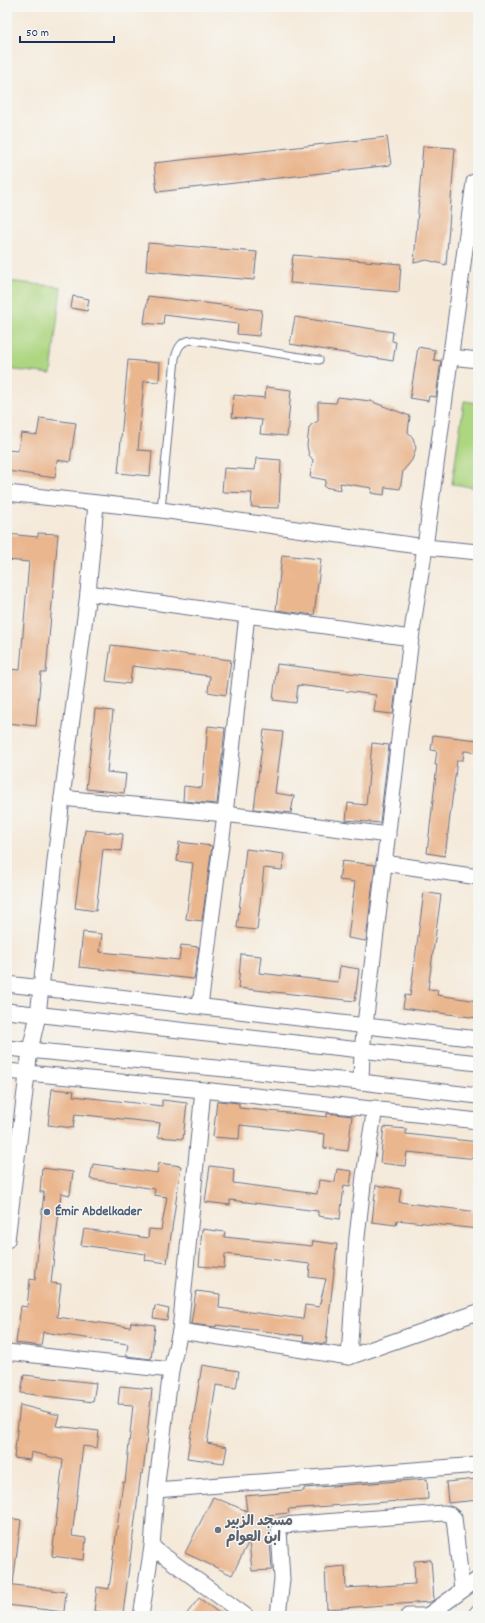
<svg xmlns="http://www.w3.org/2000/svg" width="485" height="1623" viewBox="0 0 485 1623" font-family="Dekko,'Playpen Sans Arabic',sans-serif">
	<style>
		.green { fill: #add680; stroke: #64826f }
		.building { fill: #eab68e }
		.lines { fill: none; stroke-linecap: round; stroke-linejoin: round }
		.lane-casing { stroke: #677089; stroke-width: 9 }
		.street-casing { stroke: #677089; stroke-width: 17 }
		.lane { stroke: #fff; stroke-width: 7 }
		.street { stroke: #fff; stroke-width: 15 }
		.service-dot { fill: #5c6f8a; stroke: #f6f6f2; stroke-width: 1.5 }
		.worship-dot { fill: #6b7280; stroke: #f6f6f2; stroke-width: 1.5 }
		.labels { text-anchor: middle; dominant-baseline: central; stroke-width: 3; stroke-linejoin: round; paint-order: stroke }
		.service-label { font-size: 14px; font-weight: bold; fill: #4e5e75; stroke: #f6f6f2; text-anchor: start }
		.worship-label { font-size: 14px; font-weight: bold; fill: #5b616d; stroke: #f6f6f2; text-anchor: start }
	</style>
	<rect width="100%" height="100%" fill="#f6f6f2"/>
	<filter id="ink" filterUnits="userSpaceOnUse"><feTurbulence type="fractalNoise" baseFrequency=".025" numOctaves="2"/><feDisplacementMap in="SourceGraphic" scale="8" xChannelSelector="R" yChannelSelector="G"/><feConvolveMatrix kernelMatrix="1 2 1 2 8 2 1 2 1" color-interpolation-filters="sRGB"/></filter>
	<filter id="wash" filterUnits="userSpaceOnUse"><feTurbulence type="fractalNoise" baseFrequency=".012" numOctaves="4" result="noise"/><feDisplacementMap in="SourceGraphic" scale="16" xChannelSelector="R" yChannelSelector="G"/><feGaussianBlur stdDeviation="0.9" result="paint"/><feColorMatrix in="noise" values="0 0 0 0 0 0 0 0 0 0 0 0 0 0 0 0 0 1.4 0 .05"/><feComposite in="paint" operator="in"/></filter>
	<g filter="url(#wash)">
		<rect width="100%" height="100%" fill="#f5eada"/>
		<g class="green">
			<polygon points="7,281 61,287 51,374 7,369"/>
			<polygon points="464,401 478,403 478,488 452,484"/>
		</g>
		<g id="blocks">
			<g class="building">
				<polygon points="387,137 391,165 157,192 154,163"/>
				<polygon points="423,146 455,148 446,265 427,260 414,263"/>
				<polygon points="148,243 257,252 254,280 146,271"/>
				<polygon points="293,255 401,264 399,292 290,283"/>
				<polygon points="73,296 89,299 87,311 71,308"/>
				<polygon points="148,296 262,310 259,336 237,334 238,324 164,315 163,325 144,323"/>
				<polygon points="295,317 393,332 392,341 396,342 393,361 290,344"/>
				<polygon points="418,347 435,350 434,360 441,361 436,397 429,396 428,401 410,398"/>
				<polygon points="128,360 160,363 159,382 144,381 138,450 152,451 150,476 118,473"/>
				<polygon points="266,387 291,390 287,436 260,434 262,420 232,417 234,395 265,398"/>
				<polygon points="338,397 370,401 410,416 408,432 413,438 416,448 412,460 403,471 400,489 385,487 384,495 371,493 372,488 340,483 341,490 324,487 326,480 310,477 313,460 309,455 307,446 309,428 311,425 318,421 318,402 336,403"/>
				<polygon points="40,418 76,423 70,462 57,460 55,478 7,471 7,450 18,451 21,433 37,435"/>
				<polygon points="256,458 281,460 279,508 251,507 252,493 222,492 224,468 255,470"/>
				<polygon points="38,533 58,534 46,673 41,673 36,726 7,723 8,669 20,670 29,562 7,560 7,534 38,537"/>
				<polygon points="282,555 321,559 314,615 276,610"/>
				<polygon points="111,645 231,660 226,695 208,692 210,676 132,666 130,684 106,681"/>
				<polygon points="277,664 397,679 393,714 374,712 376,695 298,685 296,703 273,700"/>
				<polygon points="95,709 113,711 107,772 126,774 124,793 86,789"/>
				<polygon points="208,726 225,728 217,804 183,801 184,786 202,788"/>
				<polygon points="264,730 283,732 275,793 294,796 291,813 254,809"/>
				<polygon points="433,735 478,740 478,752 464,751 463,760 457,760 445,856 427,853 437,765 435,765 437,751 431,750"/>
				<polygon points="372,743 389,745 380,823 346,820 348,803 366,805"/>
				<polygon points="85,830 123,834 121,851 103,849 96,911 75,908"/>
				<polygon points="179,842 212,846 202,921 186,919 193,863 177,861"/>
				<polygon points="246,849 284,854 282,870 264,868 257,930 237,928"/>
				<polygon points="342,861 375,865 366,941 348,938 355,882 339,880"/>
				<polygon points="424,892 441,895 428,989 438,990 437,995 478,1001 478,1018 403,1008 405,995 410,996"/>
				<polygon points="83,932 102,934 100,952 179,960 181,945 199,947 194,979 79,967"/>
				<polygon points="241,954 261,956 259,973 338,982 340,966 359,969 355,1001 238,988"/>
				<polygon points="52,1089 74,1091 73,1096 162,1106 162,1100 187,1103 183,1139 158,1137 160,1123 75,1114 73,1128 48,1125"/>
				<polygon points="217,1101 239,1103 239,1108 327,1117 327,1113 352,1116 348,1151 324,1148 325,1134 240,1125 239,1139 213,1137"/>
				<polygon points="384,1127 406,1129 406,1134 478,1142 478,1159 407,1152 405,1166 380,1163"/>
				<polygon points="159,1163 181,1166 167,1263 145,1260 146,1254 81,1245 84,1229 148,1238 149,1229 161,1230 167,1197 154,1195 155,1189 90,1179 93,1164 157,1173"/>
				<polygon points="210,1166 234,1169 233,1183 317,1194 319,1180 335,1182 337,1169 352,1171 350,1186 344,1185 340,1219 318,1216 318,1211 230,1200 230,1205 205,1202"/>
				<polygon points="42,1168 73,1172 70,1195 61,1193 51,1283 61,1284 57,1317 130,1327 131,1322 155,1325 151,1359 126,1356 128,1344 43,1332 41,1346 16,1343 21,1306 27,1307 30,1279 35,1280 44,1192 40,1192"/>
				<polygon points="376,1185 401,1189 399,1202 478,1212 478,1229 397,1220 396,1225 372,1222"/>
				<polygon points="202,1229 225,1232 224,1237 312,1246 313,1241 337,1244 326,1344 303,1341 304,1336 216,1325 216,1327 191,1324 196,1291 220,1294 219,1308 303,1319 305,1305 319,1307 326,1279 309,1277 310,1264 225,1254 224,1268 199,1266"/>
				<polygon points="155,1306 169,1309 167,1320 153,1318"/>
				<polygon points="202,1365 239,1371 236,1388 216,1385 207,1443 227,1447 224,1463 187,1458"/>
				<polygon points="24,1375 96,1383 93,1402 21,1393"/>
				<polygon points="120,1386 152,1389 143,1474 141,1473 123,1614 94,1611 97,1587 109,1589 123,1482 125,1483 133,1405 118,1404"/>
				<polygon points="20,1405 59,1415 56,1426 99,1431 97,1448 83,1446 72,1536 86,1538 84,1560 52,1556 63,1460 31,1452 30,1460 14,1458"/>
				<polygon points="427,1479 428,1499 288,1509 289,1513 268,1515 272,1570 252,1571 249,1541 232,1575 185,1553 213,1497 247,1511 245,1496 304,1491 304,1488"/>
				<polygon points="478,1479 478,1500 448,1503 446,1482"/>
				<polygon points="7,1518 21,1520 13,1584 7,1584"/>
				<polygon points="431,1560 434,1600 430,1602 327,1609 325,1568 345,1566 346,1588 415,1584 414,1561"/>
				<polygon points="7,1584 66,1592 64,1612 7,1605"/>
				<polygon points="199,1598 223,1616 185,1616"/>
			</g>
		</g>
	</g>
	<g filter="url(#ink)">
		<use href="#blocks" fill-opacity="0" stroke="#677089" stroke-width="1"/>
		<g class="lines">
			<g class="lane-casing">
				<path id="lane" d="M161,510L175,358C178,347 181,340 194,340L319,360"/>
			</g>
			<g class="street-casing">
				<g id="street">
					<polyline points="451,357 478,360"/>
					<polyline points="7,493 161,510 425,547 478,552"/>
					<polyline points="88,593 411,638"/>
					<polyline points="62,798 225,814 388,835"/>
					<polyline points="384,863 478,877"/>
					<polyline points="7,984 478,1039"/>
					<polyline points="200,1006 225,814 247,615"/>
					<polyline points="7,1011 478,1063"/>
					<polyline points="7,1048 361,1082 478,1096"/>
					<polyline points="7,1071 203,1090 478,1121"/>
					<polyline points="361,1082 362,1050 411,638 425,547 474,182"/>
					<polyline points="7,1240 30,1050 38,1015 62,798 88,593 96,504"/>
					<polyline points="180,1331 349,1357 478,1312"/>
					<polyline points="7,1352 171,1370"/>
					<polyline points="349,1357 357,1237 364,1176 375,1108"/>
					<polyline points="156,1490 478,1465"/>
					<polyline points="152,1547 246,1616"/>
					<polyline points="141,1616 152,1547 156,1490 171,1370 180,1331 203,1090"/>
					<polyline points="278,1616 282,1579 279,1530 283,1525 444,1513 449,1514 454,1518 462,1590"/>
					<polyline points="408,1616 427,1616"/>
					<polyline points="427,1616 478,1579"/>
					<polyline points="475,1616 478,1612"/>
				</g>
			</g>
			<use href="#lane" class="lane"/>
			<use href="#street" class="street"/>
		</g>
	</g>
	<circle class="service-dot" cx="47" cy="1212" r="4"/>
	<circle class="worship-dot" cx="218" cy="1530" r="4"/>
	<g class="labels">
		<g class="service-label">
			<text x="55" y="1212">Émir Abdelkader</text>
		</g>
		<g class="worship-label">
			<text x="226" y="1522">مسجد الزبير<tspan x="226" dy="16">ابن العوام</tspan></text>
		</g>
	</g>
	<rect width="485" height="1623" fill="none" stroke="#f6f6f2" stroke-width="24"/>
	<path d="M20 36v6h94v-6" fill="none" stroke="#1b2f5e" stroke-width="2"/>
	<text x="26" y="36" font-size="12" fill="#1b2f5e" stroke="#f6f6f2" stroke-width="3" paint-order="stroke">50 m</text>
</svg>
